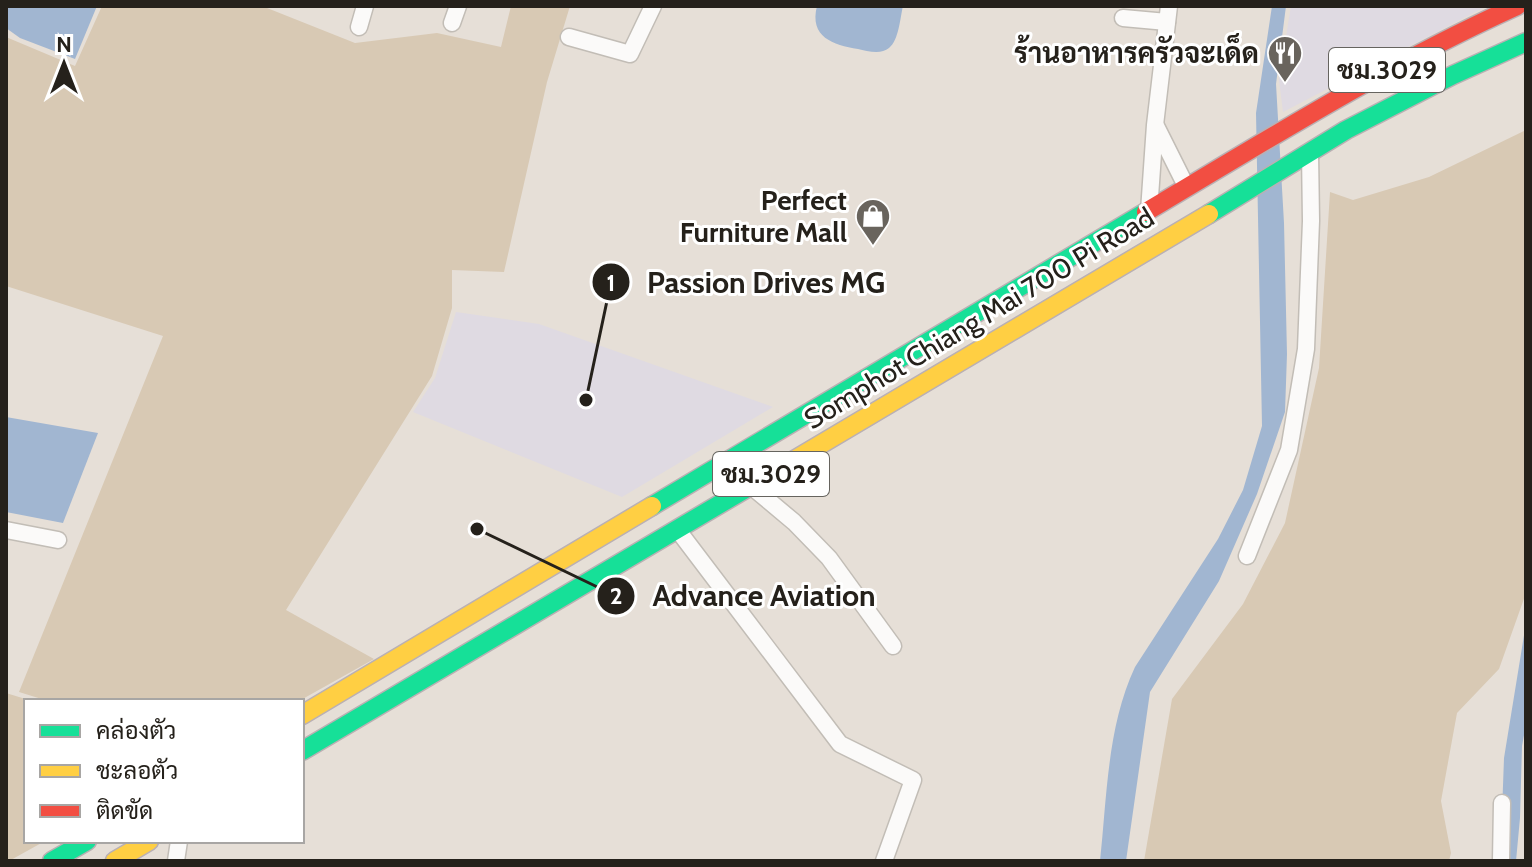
<svg xmlns="http://www.w3.org/2000/svg" width="1532" height="867" viewBox="0 0 1532 867" font-family="Cabin,Sarabun,sans-serif">
	<style>
		.commercial { fill: #dfdae2 }
		.green { fill: #d8c9b4 }
		.water { fill: #a1b6d1 }
		.lines { fill: none; stroke-linecap: round; stroke-linejoin: round }
		.street-casing { stroke: #c2bdb6; stroke-width: 19 }
		.fast-casing { stroke: #bab0b3; stroke-width: 21 }
		.slow-casing { stroke: #bab0b3; stroke-width: 21 }
		.jam-casing { stroke: #bab0b3; stroke-width: 21 }
		.street { stroke: #fbfaf9; stroke-width: 16 }
		.fast { stroke: #16e098; stroke-width: 18 }
		.slow { stroke: #ffcf43; stroke-width: 18 }
		.jam { stroke: #f24e42; stroke-width: 18 }
		.labels { text-anchor: middle; dominant-baseline: central; stroke-width: 6; stroke-linejoin: round; paint-order: stroke }
		.shield { fill: #fff; stroke: #66645f; stroke-width: 2 }
		.shield-label { font-size: 26px; font-weight: bold; fill: #25211b }
		.poi-label { font-size: 28px; font-weight: bold; fill: #25211b; stroke: #fff; text-anchor: end }
		.street-label { font-size: 28px; fill: #25211b; stroke: #fff }
		.leader { fill: none; stroke: #25211b; stroke-width: 3 }
		.callout-dot { fill: #25211b; stroke: #fff; stroke-width: 3 }
		.mark-label { font-size: 24px; text-anchor: middle; font-weight: bold; fill: #fff }
		.callout-label { font-size: 30px; text-anchor: middle; font-weight: bold; fill: #25211b; stroke: #fff; stroke-width: 6; stroke-linejoin: round; paint-order: stroke }
	</style>
	<rect width="100%" height="100%" fill="#e6dfd7"/>
	<g class="commercial">
		<polygon points="1291,6 1487,6 1283,112 1279,80"/>
		<polygon points="456,312 539,324 773,407 622,497 413,412 435,378"/>
	</g>
	<g class="green">
		<polygon points="102,6 262,6 355,43 437,33 501,47 511,6 570,6 547,82 504,272 452,270 452,308 432,376 286,610 374,659 299,701 48,701 19,692 163,336 6,286 6,37 75,66"/>
		<polygon points="1526,130 1526,593 1499,669 1457,713 1441,801 1451,853 1449,861 1144,861 1172,699 1243,604 1285,523 1319,368 1330,192 1353,200 1429,177"/>
		<polygon points="6,693 32,701 26,701 26,841 45,841 9,861 6,861"/>
	</g>
	<g class="water">
		<polygon points="6,6 97,6 75,59 20,38 6,28"/>
		<path d="M817,6H903C900,18 899,40 889,48C881,55 867,51 858,49C833,45 809,37 817,6Z"/>
		<path d="M1272,6H1286L1276,84L1284,223L1287,354L1285,412L1257,494L1219,581L1150,692L1126,861H1100C1107,797 1107,727 1135,667L1218,539L1243,490L1262,426L1256,113Z"/>
		<polygon points="6,417 98,433 63,523 6,512"/>
		<polygon points="1526,623 1526,724 1522,746 1520,818 1516,861 1503,861 1501,841 1504,758"/>
	</g>
	<g class="lines">
		<g class="street-casing">
			<g id="street">
				<polyline points="1123,18 1167,22"/>
				<polyline points="452,23 458,6"/>
				<polyline points="359,27 365,6"/>
				<polyline points="569,37 630,54 653,6"/>
				<polyline points="1156,126 1187,188"/>
				<polyline points="1149,211 1155,125 1169,6"/>
				<polyline points="751,486 794,522 829,558 893,646"/>
				<polyline points="677,529 840,744 913,780 884,861"/>
				<polyline points="6,530 58,540"/>
				<polyline points="1247,556 1289,450 1306,349 1311,221 1310,152"/>
				<polyline points="176,861 179,841"/>
				<polyline points="1501,861 1502,803"/>
			</g>
		</g>
		<g class="fast-casing">
			<g id="fast">
				<polyline points="1209,214 1346,130 1453,75 1526,42"/>
				<polyline points="652,506 1146,212"/>
				<polyline points="302,751 791,462"/>
				<polyline points="52,861 87,841"/>
			</g>
		</g>
		<g class="slow-casing">
			<g id="slow">
				<polyline points="791,462 1209,214"/>
				<polyline points="302,715 652,506"/>
				<polyline points="115,861 149,841"/>
			</g>
		</g>
		<g class="jam-casing">
			<path id="jam" d="M1146,212C1267,140 1388,64 1517,6"/>
		</g>
		<use href="#street" class="street"/>
		<use href="#fast" class="fast"/>
		<use href="#slow" class="slow"/>
		<use href="#jam" class="jam"/>
	</g>
	<defs>
		<g id="restaurant-pin" transform="scale(1.8)"><path d="M0 17L-7.5 6A9.5 9.5 0 1 1 7.5 6Z" fill="#69645d" stroke="#fff"/><path d="M-5-6h1v4h1v-4h1v4h1v-4h1v5L-1.5 .5V6h-2V.5L-5-1ZM5-6V6H3V1.5H1.5Q1.5-4 5-6Z" fill="#fff"/></g>
		<g id="shop-pin" transform="scale(1.8)"><path d="M0 17L-7.5 6A9.5 9.5 0 1 1 7.5 6Z" fill="#69645d" stroke="#fff"/><path d="M-5-2.5h2.3a2.7 3.5 0 0 1 5.4 0H5L5.5 6h-11ZM-1.5-2.5h3a1.5 2.3 0 0 0-3 0Z" fill="#fff"/></g>
	</defs>
	<g fill-rule="evenodd">
		<use href="#restaurant-pin" x="1285" y="53"/>
		<use href="#shop-pin" x="873" y="216"/>
	</g>
	<g class="labels">
		<g class="shield">
			<rect x="1329" y="48" width="116" height="44" rx="6"/>
			<rect x="713" y="452" width="116" height="44" rx="6"/>
		</g>
		<g class="shield-label">
			<text x="1387" y="70">ชม.3029</text>
			<text x="771" y="474">ชม.3029</text>
		</g>
		<g class="poi-label">
			<text x="1259" y="53">ร้านอาหารครัวจะเด็ด</text>
			<text x="847" y="200">Perfect<tspan x="847" dy="32">Furniture Mall</tspan></text>
		</g>
		<g class="street-label">
			<text transform="translate(979 318) rotate(-31)">Somphot Chiang Mai 700 Pi Road</text>
		</g>
	</g>
	<path class="leader" d="M586 400L611 282M477 529L616 596"/>
	<g class="callout-dot">
		<circle cx="586" cy="400" r="8"/>
		<circle cx="477" cy="529" r="8"/>
		<circle cx="611" cy="282" r="20"/>
		<circle cx="616" cy="596" r="20"/>
	</g>
	<g class="mark-label">
		<text x="611" y="291">1</text>
		<text x="616" y="604">2</text>
	</g>
	<g class="callout-label">
		<text x="766" y="293">Passion Drives MG</text>
		<text x="764" y="606">Advance Aviation</text>
	</g>
	<rect width="1532" height="867" fill="none" stroke="#25211b" stroke-width="16"/>
	<rect x="24" y="699" width="280" height="144" fill="#ffffff" stroke="#a8a6a4" stroke-width="2"/>
	<rect x="40" y="725" width="40" height="12" fill="#16e098" stroke="#a8a6a4" stroke-width="2"/>
	<text x="96" y="739" font-size="24" fill="#25211b">คล่องตัว</text>
	<rect x="40" y="765" width="40" height="12" fill="#ffcf43" stroke="#a8a6a4" stroke-width="2"/>
	<text x="96" y="779" font-size="24" fill="#25211b">ชะลอตัว</text>
	<rect x="40" y="805" width="40" height="12" fill="#f24e42" stroke="#a8a6a4" stroke-width="2"/>
	<text x="96" y="819" font-size="24" fill="#25211b">ติดขัด</text>
	<g transform="translate(64 64)" stroke="#ffffff" stroke-width="6" paint-order="stroke">
	<path d="M0-6L14 30L0 20L-14 30Z" fill="#25211b"/>
	<text y="-12" font-size="22" font-weight="bold" text-anchor="middle" fill="#25211b">N</text>
	</g>
</svg>
